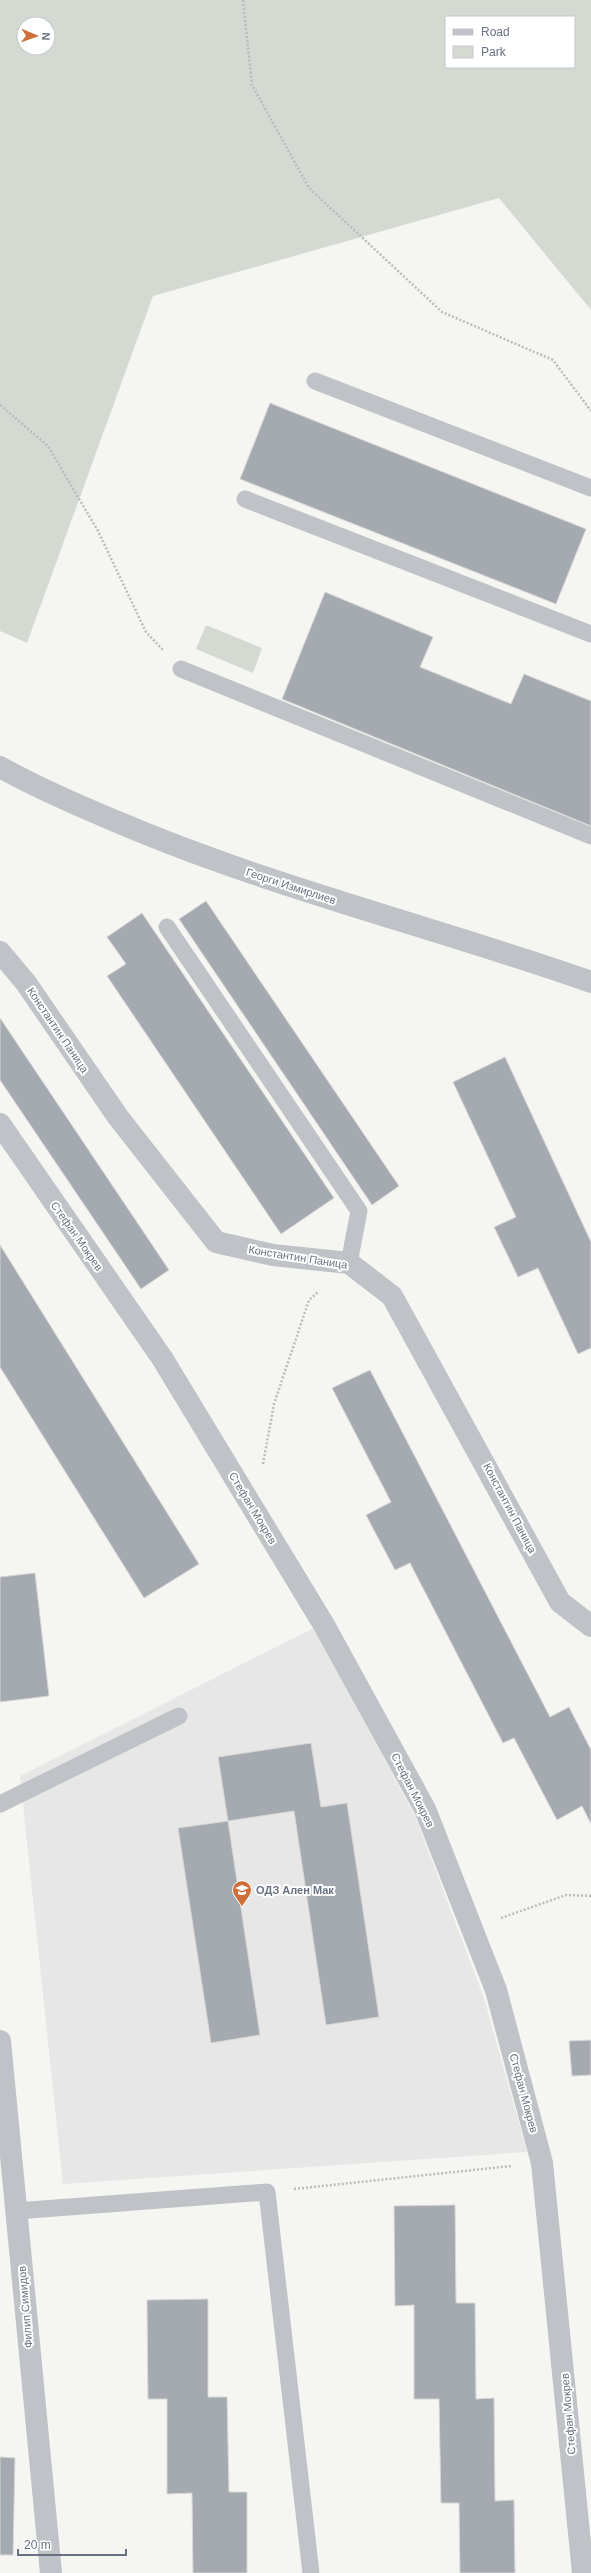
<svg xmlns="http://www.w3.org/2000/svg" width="591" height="2573" viewBox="0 0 591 2573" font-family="Helvetica,sans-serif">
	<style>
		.built { fill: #e6e7e6 }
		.green { fill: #d4dad2; fill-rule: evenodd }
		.building { fill: #a5aab1; stroke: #d6d7d5 }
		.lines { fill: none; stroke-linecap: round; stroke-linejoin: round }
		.path { stroke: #b9bbbe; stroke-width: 2.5; stroke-dasharray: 2 2; stroke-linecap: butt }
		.lane { stroke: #bfc2c6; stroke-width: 17 }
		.street { stroke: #bfc2c6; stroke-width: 22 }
		.labels { text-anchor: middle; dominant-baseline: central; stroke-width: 4; stroke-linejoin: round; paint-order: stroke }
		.street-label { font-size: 11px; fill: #687280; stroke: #fff }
		.poi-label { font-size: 11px; font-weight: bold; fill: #687280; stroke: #fff; text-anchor: start }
	</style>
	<rect width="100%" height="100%" fill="#f5f5f2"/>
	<polygon class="built" points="314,1628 415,1816 484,1998 527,2152 63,2184 20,1776"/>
	<g class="green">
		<path d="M0,0H591V310L499,198L153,296L27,643L0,631ZM446,17H574V67H446ZM24,24H48V48H24Z"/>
		<polygon points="206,625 262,648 253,673 196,649"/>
	</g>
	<g class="building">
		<polygon points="270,403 586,529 556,604 240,479"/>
		<polygon points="325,592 433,637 420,667 511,704 524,674 591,701 591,826 282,699"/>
		<polygon points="206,901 399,1186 372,1205 179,919"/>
		<polygon points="142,913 334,1198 281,1234 107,976 126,964 107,937"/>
		<polygon points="0,1018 169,1270 141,1289 0,1080"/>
		<polygon points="505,1057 591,1242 591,1348 578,1354 538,1268 518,1277 494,1227 516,1217 453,1082"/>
		<polygon points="0,1245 199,1564 144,1598 0,1367"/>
		<polygon points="370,1370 550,1717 569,1707 591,1750 591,1824 582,1806 557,1820 514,1738 503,1743 410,1563 395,1570 366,1515 391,1502 332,1388"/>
		<polygon points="35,1573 49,1696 0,1702 0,1577"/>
		<polygon points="311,1743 321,1807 347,1803 379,2017 326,2025 294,1811 228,1821 218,1757"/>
		<polygon points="228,1821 260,2035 211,2043 178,1828"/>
		<polygon points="591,2040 591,2075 572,2076 569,2041"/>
		<polygon points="455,2205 456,2303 475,2303 476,2399 494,2398 495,2501 514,2500 515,2573 460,2573 459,2503 441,2503 439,2399 414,2399 414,2305 395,2306 394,2206"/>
		<polygon points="208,2299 208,2397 227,2397 229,2492 247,2492 247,2573 193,2573 192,2493 167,2494 167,2399 148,2399 147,2300"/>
		<polygon points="0,2457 15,2458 13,2555 0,2555"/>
	</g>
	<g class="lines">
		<g class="path">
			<polyline points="243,0 252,85 309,188 442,312 553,360 591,411"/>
			<polyline points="0,405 48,446 98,531 146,632 163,650"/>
			<polyline points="263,1464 274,1404 309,1300 319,1291"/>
			<polyline points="501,1918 566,1895 591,1896"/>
			<polyline points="294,2189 511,2166"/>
		</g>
		<g class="lane">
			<polyline points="315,381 591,488"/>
			<polyline points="245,499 591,634"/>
			<polyline points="181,669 591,836"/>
			<polyline points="167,927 359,1211 349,1263"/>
			<polyline points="0,1804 179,1716"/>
			<polyline points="16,2211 267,2192 311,2573"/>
		</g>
		<g class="street">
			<path d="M0,767C39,789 79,806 120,823C273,888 435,927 591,982"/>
			<polyline points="0,952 26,983 118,1117 216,1242 273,1255 349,1263 392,1296 560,1602 591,1626"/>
			<polyline points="0,1124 162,1358 324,1625 425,1809 496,1990 542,2163 583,2573"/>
			<polyline points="0,2041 51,2573"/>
		</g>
	</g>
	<defs>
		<g id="school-pin" transform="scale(1)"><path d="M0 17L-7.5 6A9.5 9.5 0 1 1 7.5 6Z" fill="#ce6f39" stroke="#fff"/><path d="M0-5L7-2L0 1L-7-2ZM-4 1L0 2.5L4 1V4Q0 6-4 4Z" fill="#fff"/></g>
	</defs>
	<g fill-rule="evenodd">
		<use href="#school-pin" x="242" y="1890"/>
	</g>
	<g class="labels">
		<g class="street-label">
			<text transform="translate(291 886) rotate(18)">Георги Измирлиев</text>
			<text transform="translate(58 1030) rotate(56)">Константин Паница</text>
			<text transform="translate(77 1236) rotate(55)">Стефан Мокрев</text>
			<text transform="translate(298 1257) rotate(9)">Константин Паница</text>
			<text transform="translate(253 1508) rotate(59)">Стефан Мокрев</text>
			<text transform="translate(510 1508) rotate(62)">Константин Паница</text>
			<text transform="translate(413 1790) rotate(63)">Стефан Мокрев</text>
			<text transform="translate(524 2093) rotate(75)">Стефан Мокрев</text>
			<text transform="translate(25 2307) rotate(-95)">Филип Симидов</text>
			<text transform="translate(568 2414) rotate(-95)">Стефан Мокрев</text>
		</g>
		<g class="poi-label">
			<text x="256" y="1890">ОДЗ Ален Мак</text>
		</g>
	</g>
	<rect x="445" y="16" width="130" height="52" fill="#ffffff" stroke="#c3c7cc"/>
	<rect x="453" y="29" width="20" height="6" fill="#bfc2c6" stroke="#c3c7cc"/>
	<text x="481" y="36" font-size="12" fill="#687280">Road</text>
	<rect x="453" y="46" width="20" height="12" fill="#d4dad2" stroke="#c3c7cc"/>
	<text x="481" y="56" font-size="12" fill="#687280">Park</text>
	<g transform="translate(36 36) rotate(92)"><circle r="19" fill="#ffffff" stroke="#c3c7cc"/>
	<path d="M0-3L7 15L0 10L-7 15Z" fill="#ce6f39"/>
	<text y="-6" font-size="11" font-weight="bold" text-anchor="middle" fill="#687280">N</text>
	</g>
	<path d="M18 2549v6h108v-6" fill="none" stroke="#687280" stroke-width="2"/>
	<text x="24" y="2549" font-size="12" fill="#687280" stroke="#ffffff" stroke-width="3" paint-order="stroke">20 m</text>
</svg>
